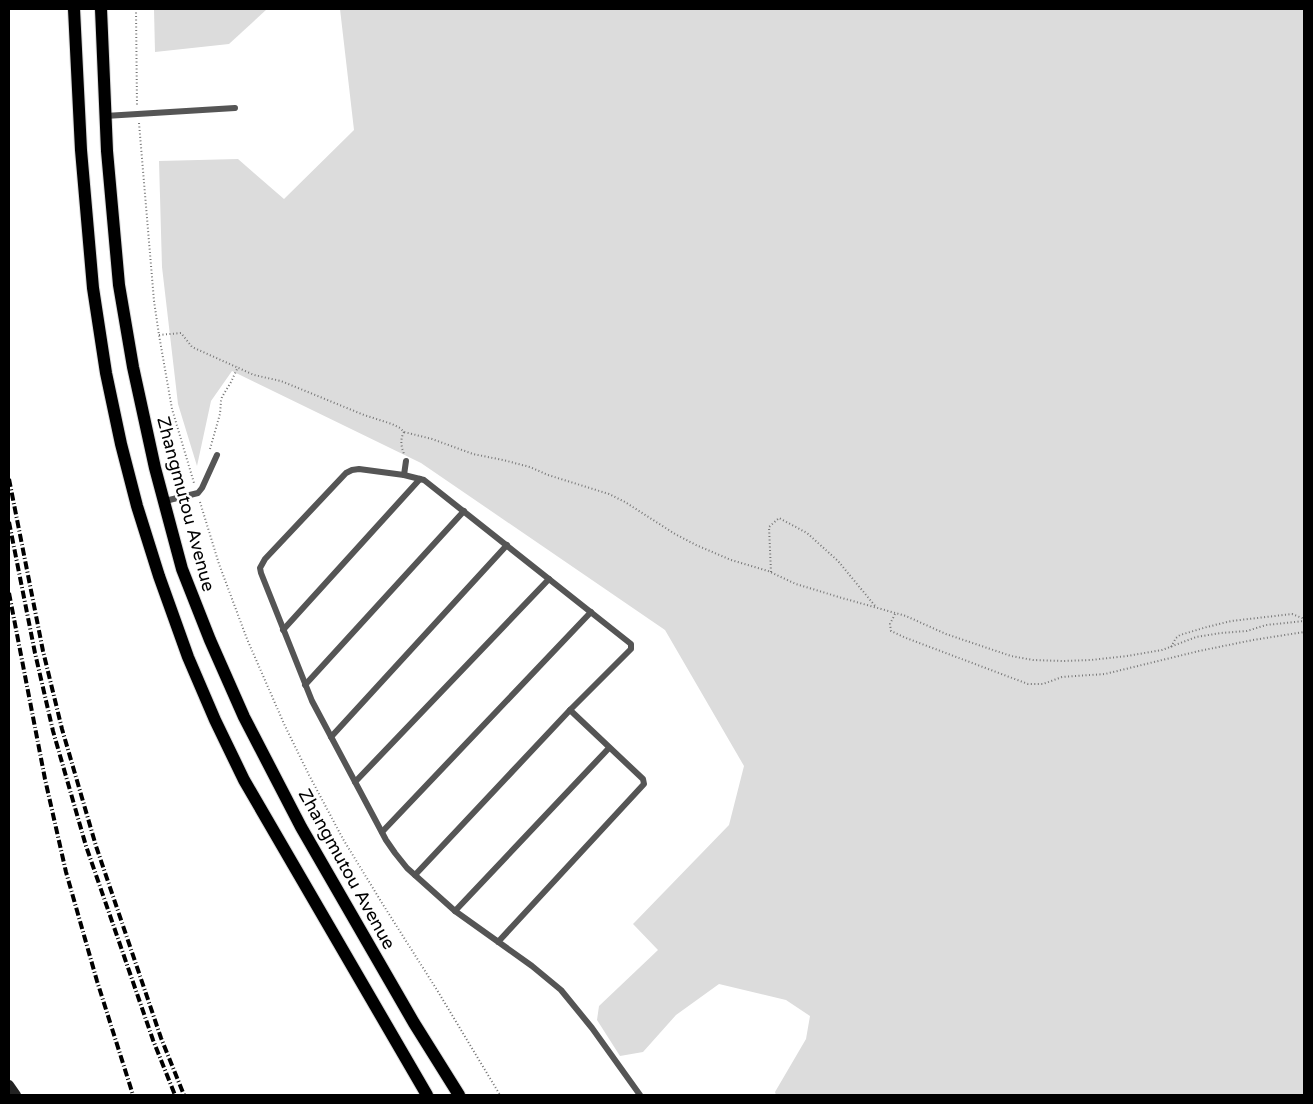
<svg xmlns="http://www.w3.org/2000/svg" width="1313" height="1104" viewBox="0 0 1313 1104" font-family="'Varela Round',sans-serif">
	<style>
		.green { fill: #dcdcdc }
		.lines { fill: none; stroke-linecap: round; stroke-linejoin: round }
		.primary-casing { stroke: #dbdbdb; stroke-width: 14 }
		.path { stroke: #777; stroke-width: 2; stroke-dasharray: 1 2.5; stroke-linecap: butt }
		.lane { stroke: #555; stroke-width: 6 }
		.secondary { stroke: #222; stroke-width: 10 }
		.primary { stroke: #000; stroke-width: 12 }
		.rail { stroke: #000; stroke-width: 4; stroke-dasharray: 8 2.5 1 2.5; stroke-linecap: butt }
		.labels { text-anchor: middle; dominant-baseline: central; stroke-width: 5; stroke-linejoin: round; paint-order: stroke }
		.street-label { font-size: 18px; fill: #000; stroke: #fff }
	</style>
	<rect width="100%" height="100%" fill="#fff"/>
	<g class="green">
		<polygon points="154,9 267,9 229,44 155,52"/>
		<polygon points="340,9 1304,9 1304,1095 776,1095 775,1092 806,1039 810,1016 786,1000 719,984 676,1015 643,1052 620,1056 597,1020 599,1006 658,950 633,924 729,825 744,766 665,630 421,463 232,371 211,401 197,466 178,404 162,267 159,161 238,159 284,199 354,130"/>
	</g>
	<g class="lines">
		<g class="primary-casing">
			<g id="primary">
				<polyline points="74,9 81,150 93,288 106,373 121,444 137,506 159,576 188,657 215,720 244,780 427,1095"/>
				<polyline points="101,9 107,151 119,285 133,367 155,468 182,569 210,640 244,717 301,827 414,1023 459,1095"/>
			</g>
		</g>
		<g class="path">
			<polyline points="136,9 137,106"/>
			<polyline points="139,123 154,301 159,335 172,409 194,483"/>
			<polyline points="159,335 181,333 192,347 254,375 281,381 364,415 392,424 400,428 404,432 432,439 473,454 503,460 530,467 548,475 609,494 625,502 675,534 696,545 731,560 768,571 796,584 842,598 906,616 946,634 1011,656 1033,660 1062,661 1091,660 1127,656 1162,650 1196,637 1221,633 1247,631 1266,625 1304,621"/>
			<path d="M404,432C400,439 401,446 404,454"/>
			<polyline points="210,449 220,414 221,401 222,397 231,382 238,367"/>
			<polyline points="200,502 219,564 247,639 285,726 309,775 343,839 382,903 437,990 500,1095"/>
			<polyline points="771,572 769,527 779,518 807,533 838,561 876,607"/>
			<polyline points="895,614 890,624 891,631 906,638 1028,684 1043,684 1062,677 1105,674 1199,651 1253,640 1304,632"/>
			<polyline points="1171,647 1176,638 1180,635 1207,627 1231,621 1292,614 1302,618 1304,621"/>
		</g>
		<g class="lane">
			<polyline points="105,116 235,108"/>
			<polyline points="404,475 406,461"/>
			<polyline points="165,501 198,493 202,488 217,455"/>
			<polyline points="283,630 420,479"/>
			<polyline points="305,685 464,511"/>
			<polyline points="331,737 507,545"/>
			<polyline points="355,782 549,579"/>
			<polyline points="382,832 591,612"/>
			<polyline points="415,875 570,710"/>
			<polyline points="455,911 609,748"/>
			<polyline points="498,942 644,784 643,779 570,710 631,649 631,644 424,480 404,475 359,469 352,470 346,473 265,559 260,568 261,573 312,701 386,840 395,853 407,868 455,911 532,966 561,990 592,1028 640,1095"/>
		</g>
		<polyline class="secondary" points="9,1085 16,1095"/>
		<use href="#primary" class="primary"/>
		<g class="rail">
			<polyline points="9,479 43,651 62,729 96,846 161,1038 184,1095"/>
			<polyline points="9,522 35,653 53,731 86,846 153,1040 175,1095"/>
			<polyline points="9,593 45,779 66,872 97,981 133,1095"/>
		</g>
	</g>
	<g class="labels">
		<g class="street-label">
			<text transform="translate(186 504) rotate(75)">Zhangmutou Avenue</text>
			<text transform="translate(347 869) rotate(61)">Zhangmutou Avenue</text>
		</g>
	</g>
	<rect width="1313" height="1104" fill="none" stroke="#000000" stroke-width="20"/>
</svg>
